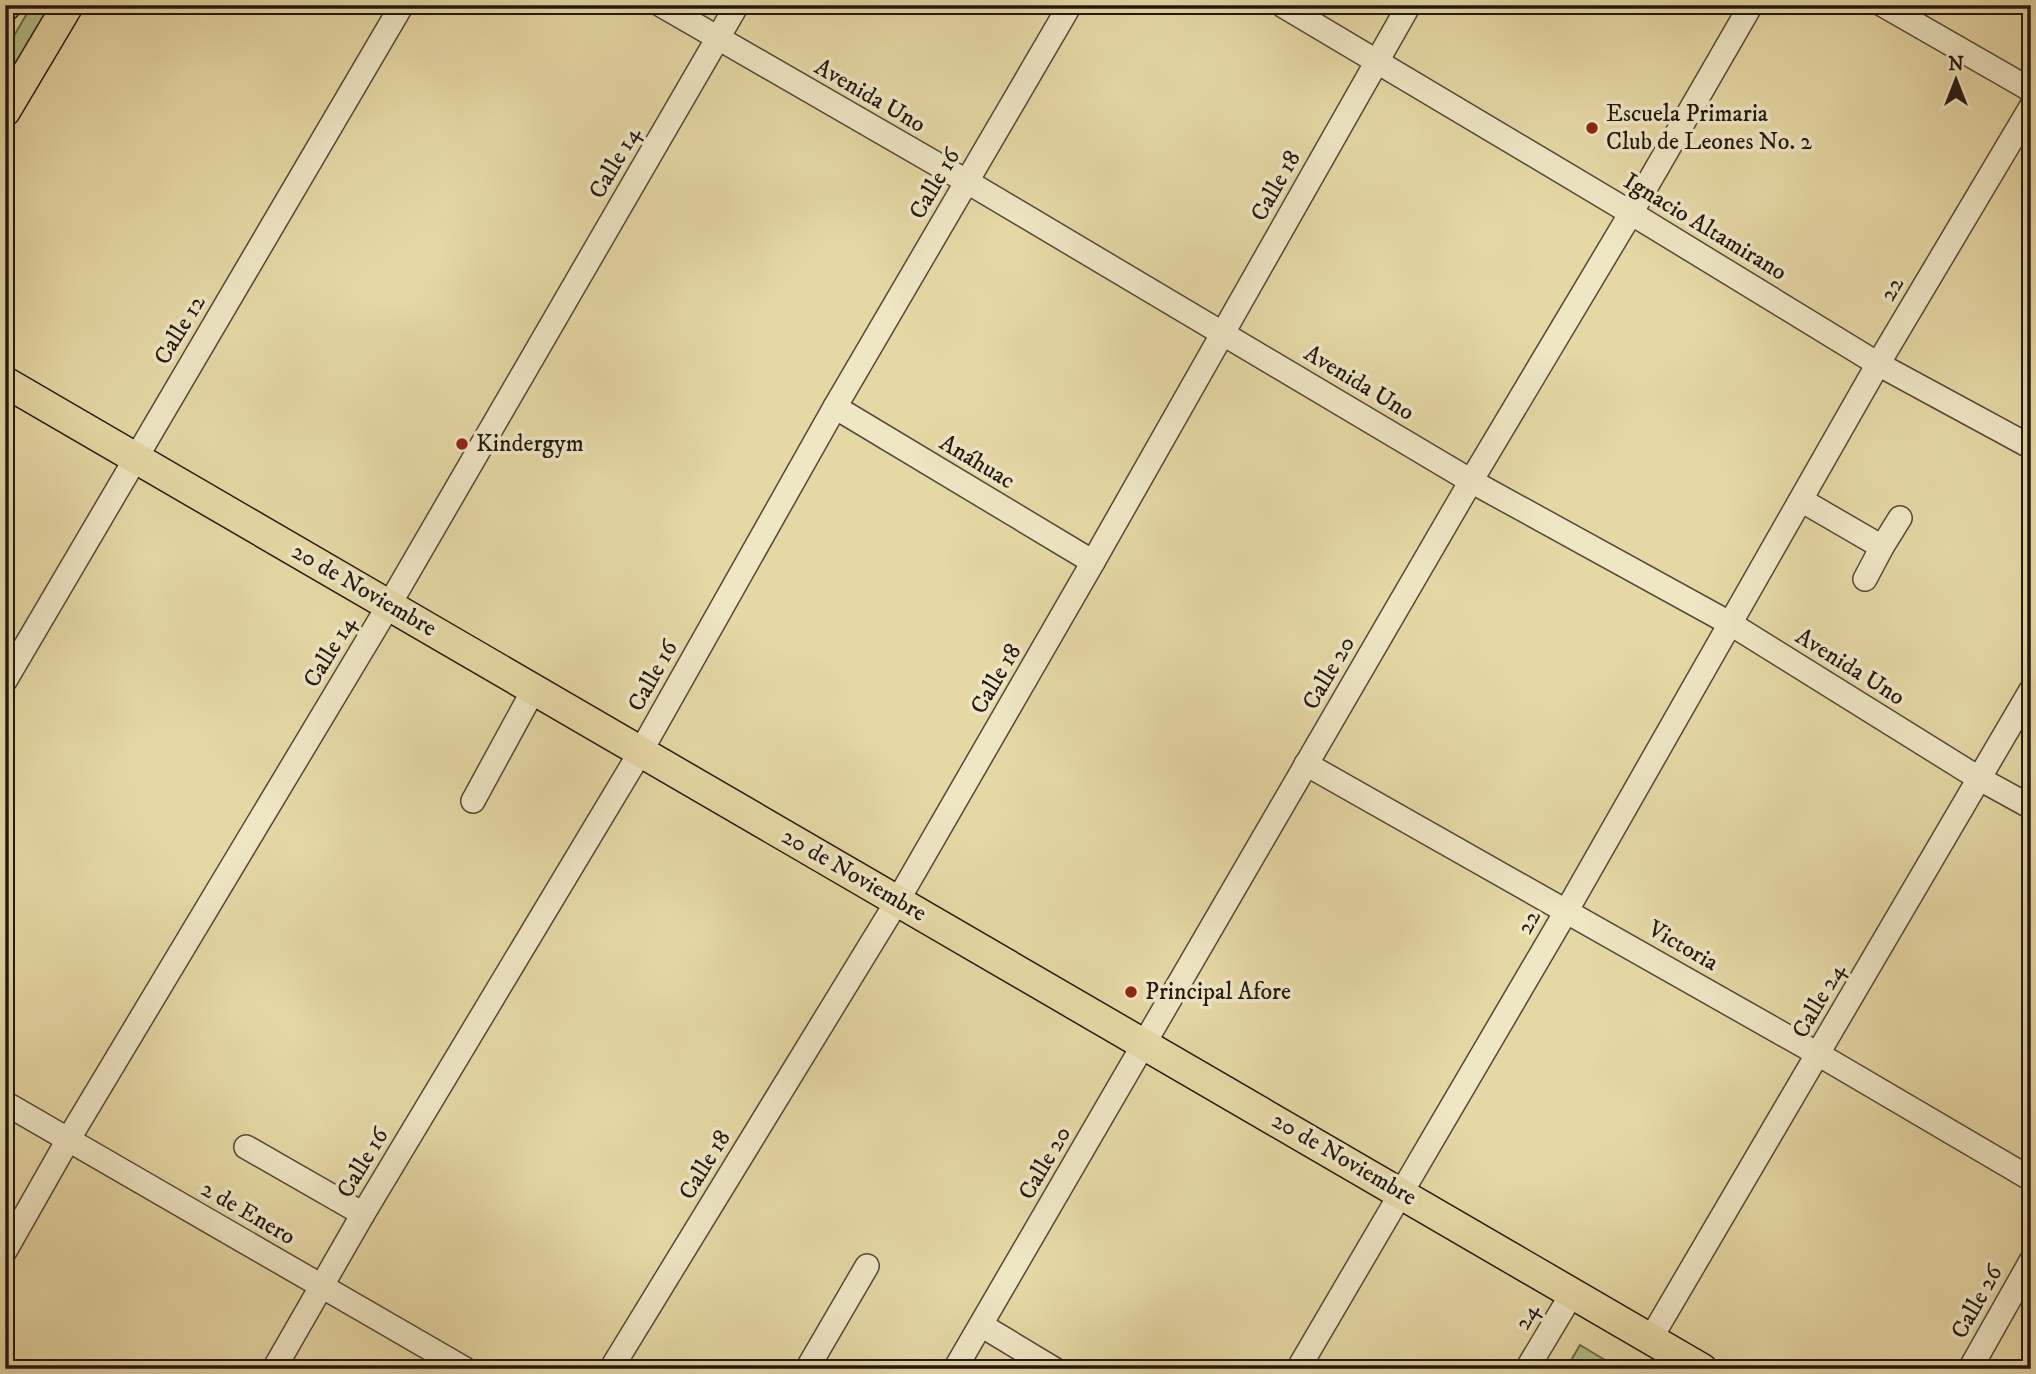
<svg xmlns="http://www.w3.org/2000/svg" width="2036" height="1374" viewBox="0 0 2036 1374" font-family="'IM FELL DW Pica',serif">
	<style>
		.green { fill: #b4bf87; stroke: #6c6c4d; stroke-width: 2 }
		.lines { fill: none; stroke-linecap: round; stroke-linejoin: round }
		.minor-casing { stroke: #544838; stroke-width: 26 }
		.major-casing { stroke: #231813; stroke-width: 33 }
		.minor { stroke: #efe6c4; stroke-width: 23 }
		.major { stroke: #e6d8a5; stroke-width: 30 }
		.poi-dot { fill: #8f2418; stroke: #efe6c4; stroke-width: 2.5 }
		.labels { text-anchor: middle; dominant-baseline: central; stroke-width: 7; stroke-linejoin: round; paint-order: stroke }
		.street-label { font-size: 24px; fill: #231813; stroke: #efe6c4 }
		.poi-label { font-size: 24px; fill: #231813; stroke: #efe6c4; text-anchor: start }
	</style>
	<rect width="100%" height="100%" fill="#e6d8a5"/>
	<filter id="stains"><feTurbulence type="fractalNoise" baseFrequency=".00286" numOctaves="4"/><feColorMatrix values="0 0 0 0 .2 0 0 0 0 .09 0 0 0 0 .02 0 0 0 .5 -.17"/></filter>
	<radialGradient id="worn" r=".72"><stop offset=".6" stop-color="#630" stop-opacity="0"/><stop offset="1" stop-color="#630" stop-opacity=".3"/></radialGradient>
	<g class="green">
		<polygon points="32,5 57,5 5,93 5,51"/>
		<polygon points="1580,1345 1620,1369 1566,1369"/>
	</g>
	<g class="lines">
		<g class="minor-casing">
			<g id="minor">
				<polyline points="661,5 966,181 1471,481 1731,624 1980,779 2031,807"/>
				<polyline points="1282,5 1631,213 1878,364 2031,447"/>
				<polyline points="1883,5 2031,90"/>
				<polyline points="835,407 1093,562"/>
				<polyline points="1801,500 1882,547"/>
				<polyline points="1865,579 1882,547 1900,518"/>
				<polyline points="5,681 402,5"/>
				<polyline points="1306,764 1818,1054 2031,1179"/>
				<polyline points="473,801 534,689"/>
				<polyline points="5,1103 465,1369"/>
				<polyline points="246,1147 363,1214"/>
				<polyline points="5,1251 68,1140 389,605 737,5"/>
				<polyline points="981,1325 1054,1369"/>
				<polyline points="1651,1338 2031,690"/>
				<polyline points="274,1369 363,1214 641,751 835,407 1070,5"/>
				<polyline points="611,1369 898,900 1093,562 1409,5"/>
				<polyline points="807,1369 867,1266"/>
				<polyline points="955,1369 1471,481 1631,213 1751,5"/>
				<polyline points="1298,1369 1567,910 1878,364 2031,107"/>
				<polyline points="1527,1369 1573,1292"/>
				<polyline points="1970,1369 2031,1261"/>
			</g>
		</g>
		<g class="major-casing">
			<g id="major">
				<polyline points="5,6 6,5"/>
				<polyline points="5,111 68,5"/>
				<polyline points="5,382 1702,1369"/>
			</g>
		</g>
		<use href="#minor" class="minor"/>
		<use href="#major" class="major"/>
	</g>
	<g class="poi-dot">
		<circle cx="1592" cy="128" r="7"/>
		<circle cx="462" cy="444" r="7"/>
		<circle cx="1131" cy="992" r="7"/>
	</g>
	<g class="labels">
		<g class="street-label">
			<text transform="translate(870 96) rotate(30)">Avenida Uno</text>
			<text transform="translate(615 163) rotate(-60)">Calle 14</text>
			<text transform="translate(935 184) rotate(-60)">Calle 16</text>
			<text transform="translate(1276 186) rotate(-61)">Calle 18</text>
			<text transform="translate(1705 227) rotate(31)">Ignacio Altamirano</text>
			<text transform="translate(1892 289) rotate(-59)">22</text>
			<text transform="translate(180 330) rotate(-59)">Calle 12</text>
			<text transform="translate(1359 383) rotate(31)">Avenida Uno</text>
			<text transform="translate(977 462) rotate(31)">Anáhuac</text>
			<text transform="translate(364 590) rotate(30)">20 de Noviembre</text>
			<text transform="translate(330 652) rotate(-59)">Calle 14</text>
			<text transform="translate(1850 667) rotate(32)">Avenida Uno</text>
			<text transform="translate(1329 673) rotate(-60)">Calle 20</text>
			<text transform="translate(653 676) rotate(-61)">Calle 16</text>
			<text transform="translate(996 679) rotate(-60)">Calle 18</text>
			<text transform="translate(854 875) rotate(30)">20 de Noviembre</text>
			<text transform="translate(1529 922) rotate(-60)">22</text>
			<text transform="translate(1683 946) rotate(30)">Victoria</text>
			<text transform="translate(1819 1001) rotate(-60)">Calle 24</text>
			<text transform="translate(1344 1159) rotate(30)">20 de Noviembre</text>
			<text transform="translate(363 1163) rotate(-59)">Calle 16</text>
			<text transform="translate(1045 1163) rotate(-60)">Calle 20</text>
			<text transform="translate(705 1165) rotate(-59)">Calle 18</text>
			<text transform="translate(248 1213) rotate(30)">2 de Enero</text>
			<text transform="translate(1977 1302) rotate(-61)">Calle 26</text>
			<text transform="translate(1527 1317) rotate(-60)">24</text>
		</g>
		<g class="poi-label">
			<text x="1606" y="114">Escuela Primaria<tspan x="1606" dy="28">Club de Leones No. 2</tspan></text>
			<text x="476" y="444">Kindergym</text>
			<text x="1145" y="992">Principal Afore</text>
		</g>
	</g>
	<rect width="2036" height="1374" fill="none" stroke="#e6d8a5" stroke-width="28"/>
	<rect x="7" y="7" width="2022" height="1360" fill="none" stroke="#231813" stroke-width="3.5"/>
	<rect x="14" y="14" width="2008" height="1346" fill="none" stroke="#231813" stroke-width="2"/>
	<g transform="translate(1956 80)" stroke="#efe6c4" stroke-width="5" paint-order="stroke">
	<path d="M0-5L12 26L0 18L-12 26Z" fill="#231813"/>
	<text y="-10" font-size="19" font-weight="bold" text-anchor="middle" fill="#231813">N</text>
	</g>
	<rect width="100%" height="100%" filter="url(#stains)"/>
	<rect width="100%" height="100%" fill="url(#worn)"/>
</svg>
